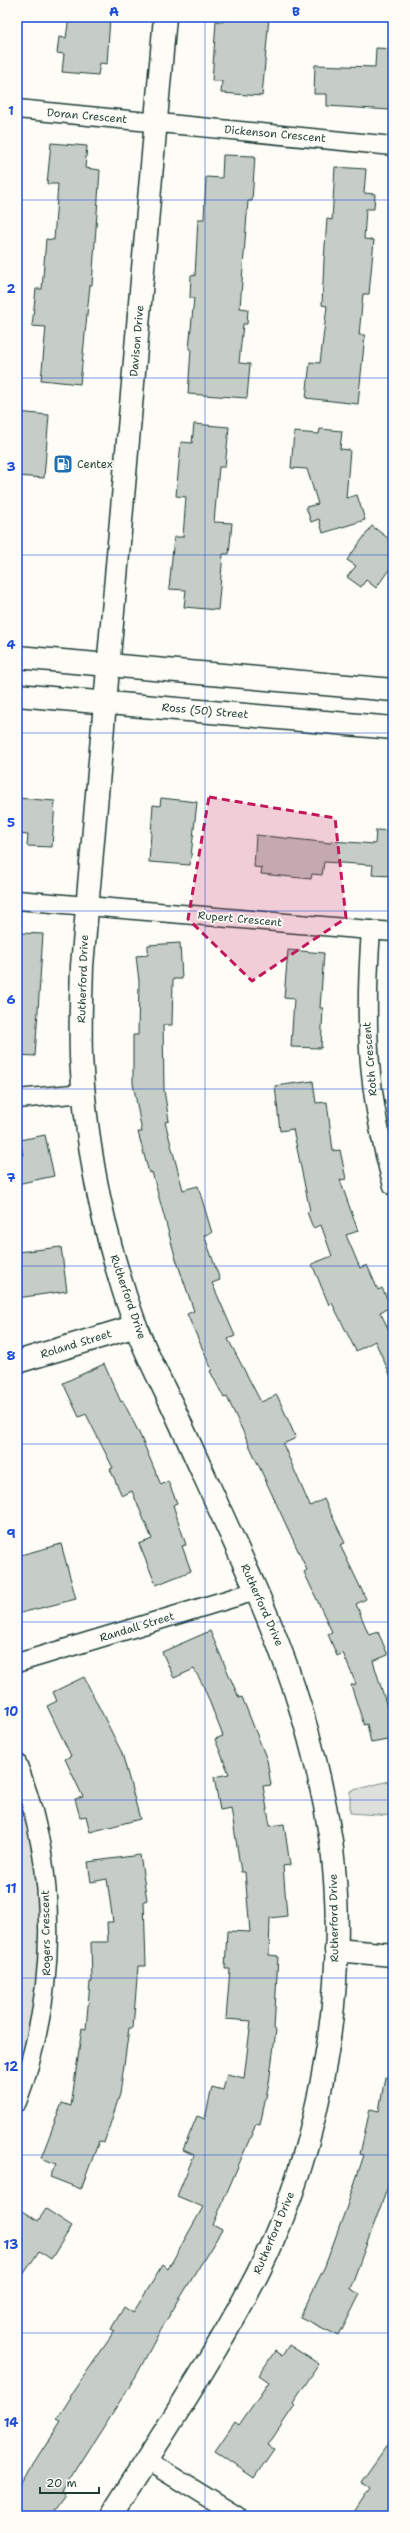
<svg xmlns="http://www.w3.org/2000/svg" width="410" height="2533" viewBox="0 0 410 2533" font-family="'Shantell Sans',sans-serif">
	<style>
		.green { fill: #dde0db; stroke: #7e8e88 }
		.building { fill: #c6cdc7; stroke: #1f3d34 }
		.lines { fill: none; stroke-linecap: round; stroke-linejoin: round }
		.minor-casing { stroke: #1f3d34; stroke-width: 21 }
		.tertiary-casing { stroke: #1f3d34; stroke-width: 25 }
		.minor { stroke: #fdfcf7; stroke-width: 18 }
		.tertiary { stroke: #fdfcf7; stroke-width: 22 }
		.marked { fill: #c2185b; fill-opacity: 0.2; stroke: #c2185b; stroke-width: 3; stroke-dasharray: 8 5; stroke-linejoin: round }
		.grid { fill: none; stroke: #1d4ed8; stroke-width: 1; stroke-opacity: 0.55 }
		.labels { text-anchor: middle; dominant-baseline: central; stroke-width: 3.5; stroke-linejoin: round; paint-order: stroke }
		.street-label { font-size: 11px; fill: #1f3d34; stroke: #fdfcf7 }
		.poi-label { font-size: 11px; fill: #1f3d34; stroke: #fdfcf7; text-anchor: start }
		.neatline { fill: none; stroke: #1d4ed8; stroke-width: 1.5 }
		.grid-label { font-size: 13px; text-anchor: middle; font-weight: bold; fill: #1d4ed8 }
	</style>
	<rect width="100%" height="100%" fill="#fdfcf7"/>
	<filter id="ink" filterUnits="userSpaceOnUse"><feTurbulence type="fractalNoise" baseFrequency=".025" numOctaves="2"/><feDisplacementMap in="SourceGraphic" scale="8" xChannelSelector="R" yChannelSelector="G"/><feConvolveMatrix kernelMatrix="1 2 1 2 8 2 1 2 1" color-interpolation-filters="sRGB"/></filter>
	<g filter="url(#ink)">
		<g class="green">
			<polygon points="17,1763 48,1936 17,2102"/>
			<polygon points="393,1780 393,1816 350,1813 350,1791"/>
		</g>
		<g class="building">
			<polygon points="69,17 110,17 107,64 100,63 98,75 62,72 64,54 57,53 59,37 66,38"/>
			<polygon points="224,17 269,17 262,96 221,93 222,81 212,81 216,21 223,22"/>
			<polygon points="376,48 393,49 393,90 391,90 390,110 327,106 327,94 314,94 315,65 375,67"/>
			<polygon points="51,143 87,146 85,168 100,170 92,285 90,285 80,384 41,380 46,327 32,326 36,289 42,289 46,239 54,240 58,184 47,184"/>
			<polygon points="223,155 255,156 252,201 248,201 240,308 248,309 247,324 243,324 239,363 250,364 247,398 188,394 191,349 189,349 194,298 190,298 191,275 195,276 198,219 204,219 206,177 222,178"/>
			<polygon points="335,167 366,169 364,193 375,194 374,209 366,209 364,239 374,240 369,294 363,294 359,335 365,335 358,404 306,398 310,362 320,363 327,306 322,305 324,260 327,219 332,220"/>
			<polygon points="17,412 49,415 44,478 17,476"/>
			<polygon points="194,424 229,427 225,467 219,467 214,522 232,523 229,554 223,554 218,610 184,607 186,590 169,589 174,537 183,537 186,497 176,496 181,442 192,443"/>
			<polygon points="320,429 342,431 340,449 350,450 346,498 357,495 365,520 323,533 319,519 311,522 306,507 318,504 307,469 291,468 294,432 319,434"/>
			<polygon points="372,526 393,542 393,564 376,588 366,580 361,587 347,577 356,566 347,560"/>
			<polygon points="17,798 55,801 52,847 27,846 28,835 17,834"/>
			<polygon points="161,798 197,802 190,865 149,862 153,805 160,806"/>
			<polygon points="376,830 393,831 393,876 372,875 373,865 324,862 322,875 312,874 311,879 261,874 262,868 254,867 256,835 331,843 331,841 375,844"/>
			<polygon points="19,933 43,934 35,1056 17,1055 17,951"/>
			<polygon points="180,943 182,979 173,979 172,1025 163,1025 164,1090 169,1121 165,1122 183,1190 198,1186 212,1233 204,1235 220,1280 212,1283 235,1336 228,1339 261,1402 277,1395 296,1438 283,1444 310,1506 324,1499 345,1543 340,1545 366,1599 356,1604 369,1635 378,1632 388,1655 373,1661 393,1726 393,1739 371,1743 367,1724 364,1725 351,1685 356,1684 343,1653 337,1656 328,1634 332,1632 304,1572 307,1570 227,1397 224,1398 210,1371 212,1370 187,1314 194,1311 175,1256 152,1172 149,1173 138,1132 142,1132 133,1083 133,1035 138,1035 139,981 136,956 148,955 148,945"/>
			<polygon points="288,950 324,953 320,1008 323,1008 321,1048 291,1047 294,999 284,998"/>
			<polygon points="313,1081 316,1103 327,1102 333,1151 340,1150 346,1179 340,1180 358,1231 346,1235 360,1268 367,1265 378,1290 382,1288 391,1307 380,1312 393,1338 393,1381 375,1341 356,1351 332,1303 329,1305 312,1264 332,1256 321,1225 313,1228 307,1212 310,1211 293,1129 280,1131 275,1086"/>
			<polygon points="45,1135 54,1176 17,1184 17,1157 23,1155 20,1140"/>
			<polygon points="61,1247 67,1291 17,1298 17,1252"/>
			<polygon points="104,1364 121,1402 123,1401 140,1435 161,1485 168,1481 177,1503 173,1505 186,1545 182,1546 191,1571 156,1585 139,1544 152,1539 132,1491 122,1496 110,1469 113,1468 86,1414 79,1417 63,1383"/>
			<polygon points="61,1544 76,1599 17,1614 17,1556"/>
			<polygon points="210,1631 239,1698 242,1697 267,1760 271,1785 263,1786 270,1826 284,1824 290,1865 283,1866 287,1916 270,1918 269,1955 278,1956 274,2029 276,2030 269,2083 260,2125 256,2124 213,2225 222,2230 161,2329 136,2376 62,2492 65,2494 50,2516 17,2516 17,2490 61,2421 57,2419 71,2397 70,2396 115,2331 111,2329 124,2307 133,2313 163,2265 168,2269 203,2207 177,2196 194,2155 183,2150 197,2116 205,2119 212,2087 223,2090 227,2074 244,2078 251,2021 226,2019 230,1969 225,1969 227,1931 250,1932 245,1872 241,1872 231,1808 220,1810 214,1777 229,1774 215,1739 223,1736 203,1685 194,1669 174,1678 162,1652"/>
			<polygon points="84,1677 122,1753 140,1819 90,1832 86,1816 80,1817 75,1799 83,1797 65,1759 71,1756 47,1706 57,1701 53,1692"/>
			<polygon points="140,1855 147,1900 144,1901 146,1966 138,1966 133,2028 129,2028 120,2094 104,2143 99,2141 81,2189 50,2177 56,2164 41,2158 62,2103 71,2106 82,2028 86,2029 90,1982 92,1982 91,1942 108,1942 107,1922 113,1922 107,1879 91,1882 88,1862"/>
			<polygon points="385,2077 393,2078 393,2173 350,2289 360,2294 339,2336 300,2317 325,2266 347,2206 364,2155 360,2154 370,2109 379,2111"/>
			<polygon points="17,2208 38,2221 46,2209 72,2226 51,2259 39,2251 17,2284"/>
			<polygon points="289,2345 319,2364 293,2403 295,2405 268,2445 274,2449 254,2478 215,2451 235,2422 239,2425 269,2382 259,2375 275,2351 282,2356"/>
			<polygon points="393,2437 393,2516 352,2516 370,2489 361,2482"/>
		</g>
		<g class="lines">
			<g class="minor-casing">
				<g id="minor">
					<polyline points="17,109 393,146"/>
					<polyline points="17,900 393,932"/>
					<path d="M371,930C364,1025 367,1094 393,1186"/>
					<polyline points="17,1099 84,1093"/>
					<polyline points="17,1663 256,1591"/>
					<path d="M17,1763C60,1871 57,1995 17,2102"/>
					<polyline points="146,2460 237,2516"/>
				</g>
			</g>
			<g class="tertiary-casing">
				<g id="tertiary">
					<polyline points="17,657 393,690"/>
					<polyline points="17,695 393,728"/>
					<polyline points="17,1362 136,1326"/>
					<polyline points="336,1950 393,1955"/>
					<path d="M111,2516C161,2437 214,2358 257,2275C321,2148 350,1982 331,1841C318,1753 291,1669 255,1588C228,1527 200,1467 173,1407C160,1380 145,1352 135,1324C104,1239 86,1148 81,1057C80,1027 81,997 82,966L165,17"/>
				</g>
			</g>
			<use href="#minor" class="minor"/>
			<use href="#tertiary" class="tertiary"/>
		</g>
	</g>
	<path class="marked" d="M209,797L335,818L346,918L252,981L188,919Z"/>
	<path class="grid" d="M205,17V2516M17,200H393M17,378H393M17,555H393M17,733H393M17,911H393M17,1089H393M17,1266H393M17,1444H393M17,1622H393M17,1800H393M17,1978H393M17,2155H393M17,2333H393"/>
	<defs>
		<g id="fuel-square" transform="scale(1)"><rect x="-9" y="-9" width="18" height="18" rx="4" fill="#1f6fb2" stroke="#fdfcf7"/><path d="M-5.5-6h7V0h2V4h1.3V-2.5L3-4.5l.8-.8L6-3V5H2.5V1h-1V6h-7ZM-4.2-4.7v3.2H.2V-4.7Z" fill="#fff"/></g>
	</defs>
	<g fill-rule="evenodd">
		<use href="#fuel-square" x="63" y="464"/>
	</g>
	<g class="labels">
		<g class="street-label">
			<text transform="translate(87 116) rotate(5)">Doran Crescent</text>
			<text transform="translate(275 134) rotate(5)">Dickenson Crescent</text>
			<text transform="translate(137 341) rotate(-85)">Davison Drive</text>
			<text transform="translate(205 711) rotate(5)">Ross (50) Street</text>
			<text transform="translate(240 919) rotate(5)">Rupert Crescent</text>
			<text transform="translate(83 979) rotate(-88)">Rutherford Drive</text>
			<text transform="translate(370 1059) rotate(-95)">Roth Crescent</text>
			<text transform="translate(128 1297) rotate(71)">Rutherford Drive</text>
			<text transform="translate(76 1344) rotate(-17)">Roland Street</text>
			<text transform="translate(262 1605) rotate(66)">Rutherford Drive</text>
			<text transform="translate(137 1627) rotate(-17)">Randall Street</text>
			<text transform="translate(334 1918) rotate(-91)">Rutherford Drive</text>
			<text transform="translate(46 1933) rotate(-91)">Rogers Crescent</text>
			<text transform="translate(274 2233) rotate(-67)">Rutherford Drive</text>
		</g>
		<g class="poi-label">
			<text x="77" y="464">Centex</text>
		</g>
	</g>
	<rect width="410" height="2533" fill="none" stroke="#fdfcf7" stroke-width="44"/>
	<path d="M40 2487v6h59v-6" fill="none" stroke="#1f3d34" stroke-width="2"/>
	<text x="46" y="2487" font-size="12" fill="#1f3d34" stroke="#fdfcf7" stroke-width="3" paint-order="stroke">20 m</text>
	<rect x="22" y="22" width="366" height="2489" class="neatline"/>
	<g class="grid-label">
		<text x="114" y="16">A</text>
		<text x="296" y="16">B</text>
		<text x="11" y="115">1</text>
		<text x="11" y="293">2</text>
		<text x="11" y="471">3</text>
		<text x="11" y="649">4</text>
		<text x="11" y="827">5</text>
		<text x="11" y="1004">6</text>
		<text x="11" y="1182">7</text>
		<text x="11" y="1360">8</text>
		<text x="11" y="1538">9</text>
		<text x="11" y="1716">10</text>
		<text x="11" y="1893">11</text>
		<text x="11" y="2071">12</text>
		<text x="11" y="2249">13</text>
		<text x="11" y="2427">14</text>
	</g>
</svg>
